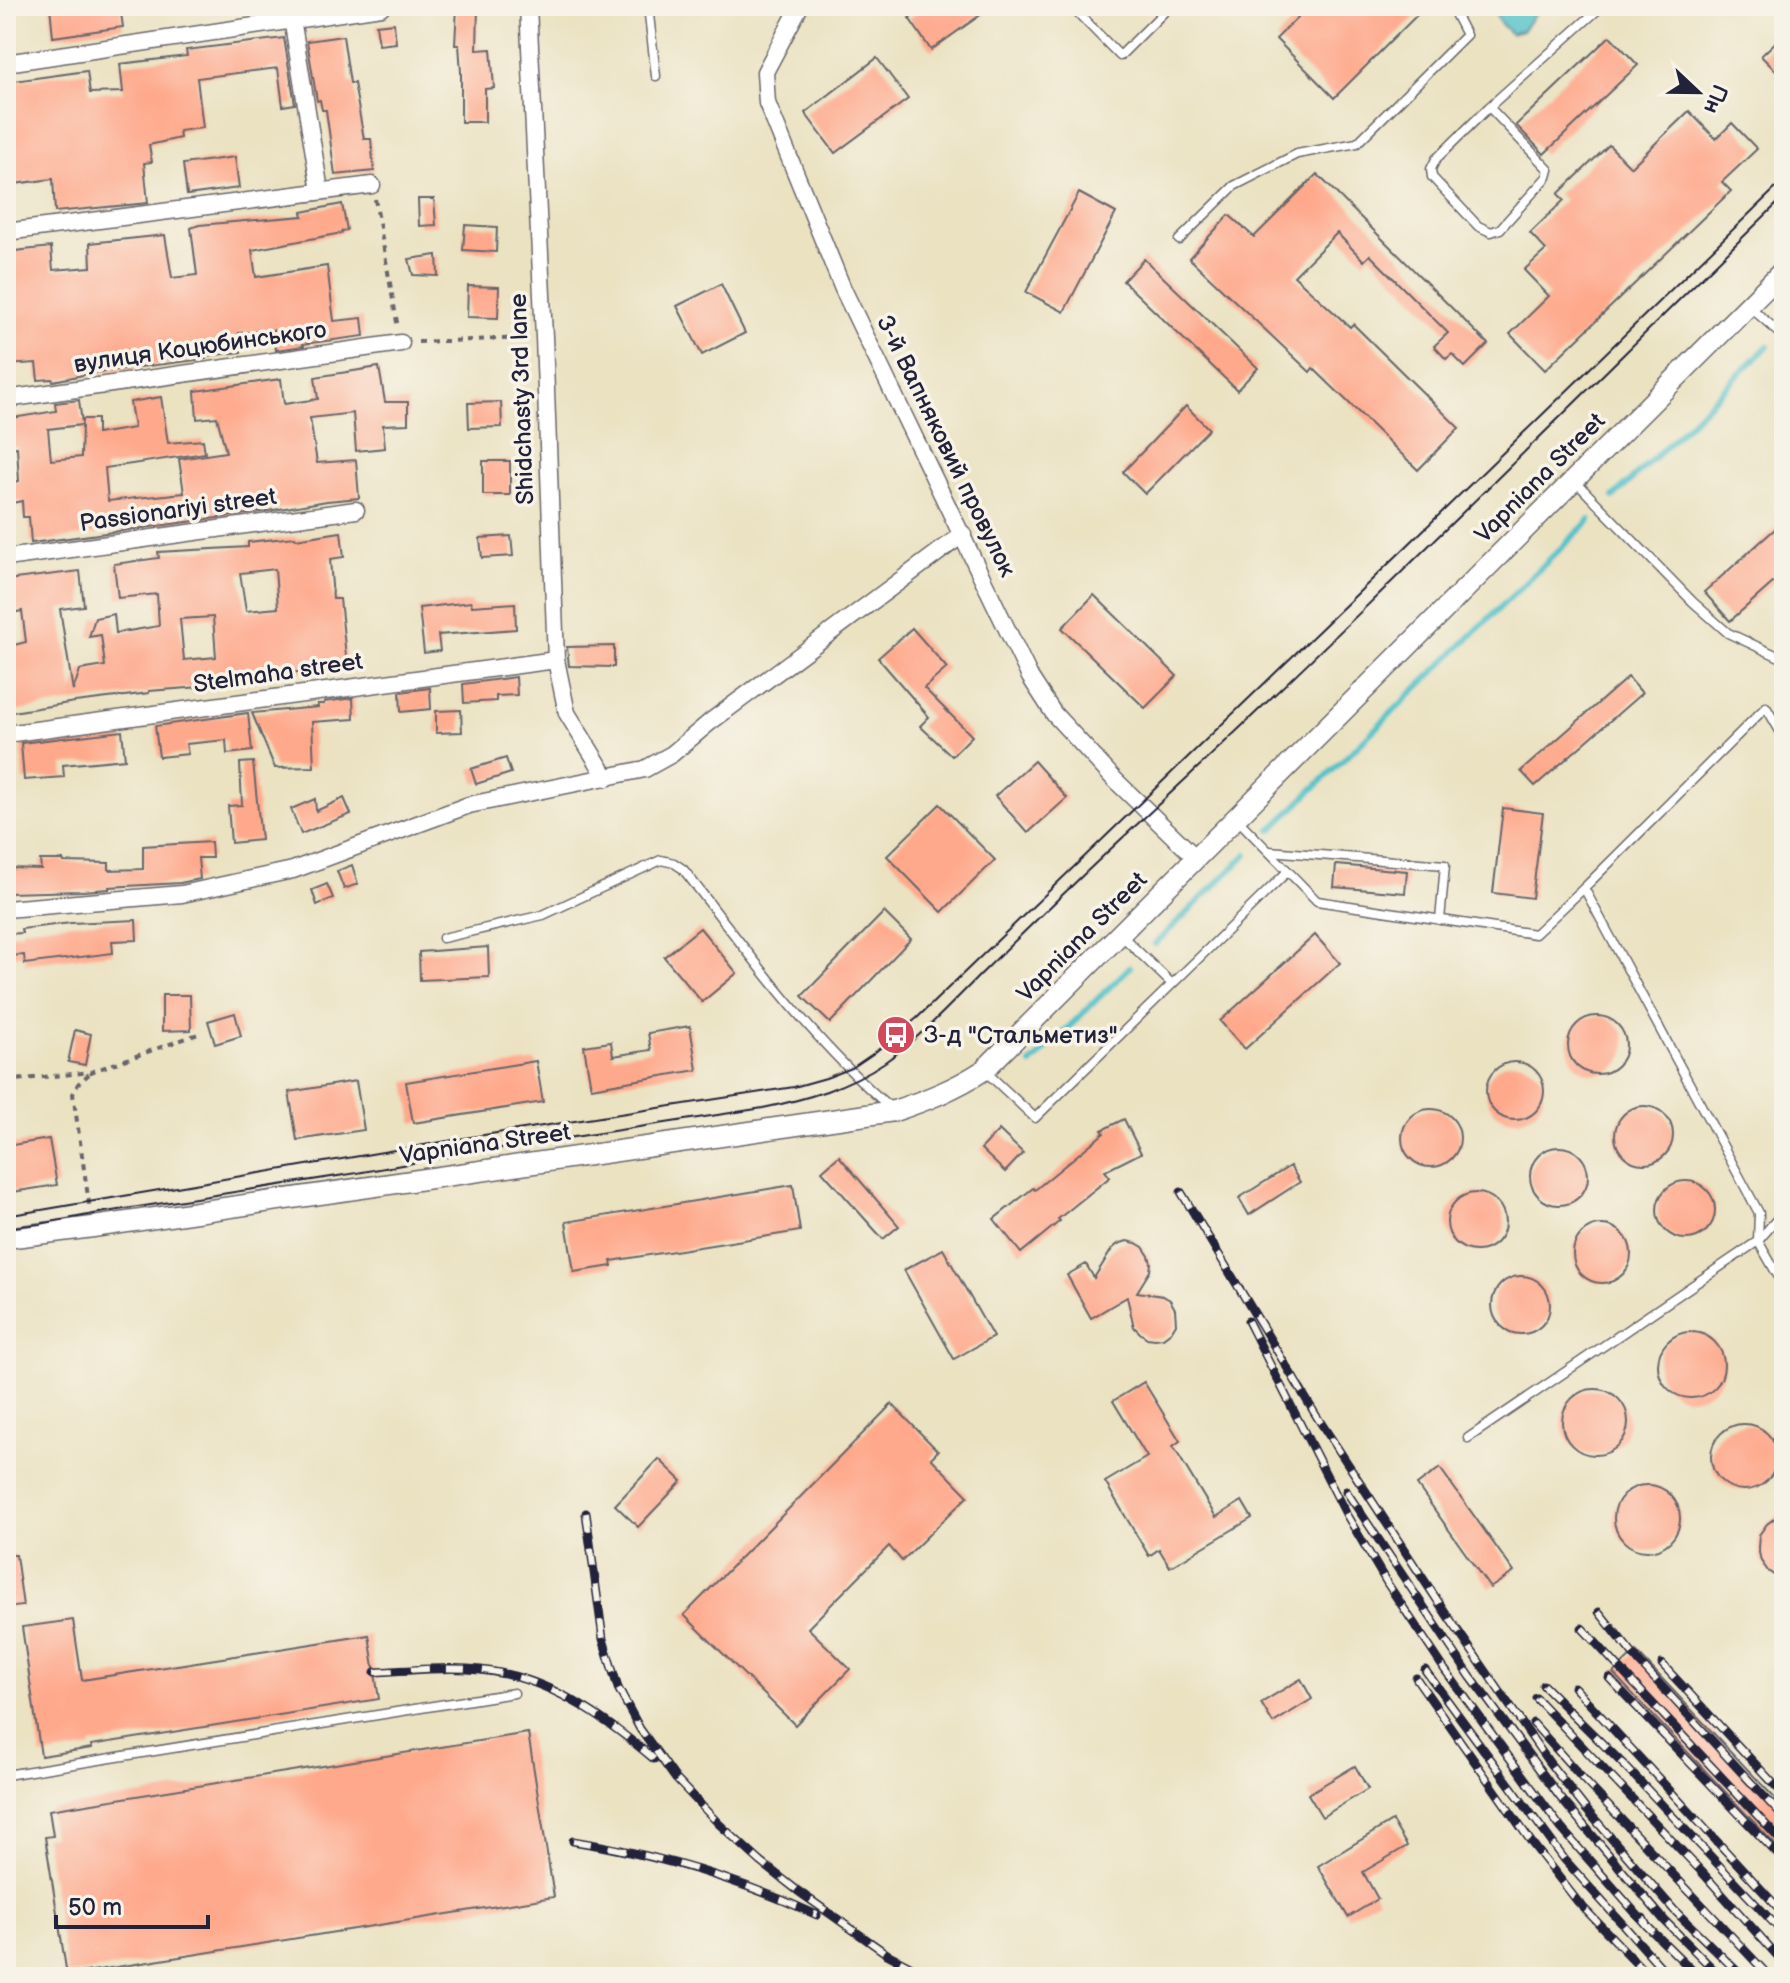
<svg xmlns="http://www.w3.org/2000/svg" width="1790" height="1983" viewBox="0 0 1790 1983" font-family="'Balsamiq Sans',sans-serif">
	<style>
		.water { fill: #53c1c9; stroke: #3a7282; stroke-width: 2 }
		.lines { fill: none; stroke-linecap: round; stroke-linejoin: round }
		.stream { stroke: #53c1c9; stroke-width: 6 }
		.building { fill: #fea98c; fill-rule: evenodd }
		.service-casing { stroke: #68656a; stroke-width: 11 }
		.minor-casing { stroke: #68656a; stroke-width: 19 }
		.tertiary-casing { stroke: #68656a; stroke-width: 23 }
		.path { stroke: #68656a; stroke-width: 4; stroke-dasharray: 6 6; stroke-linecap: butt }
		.service { stroke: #fff; stroke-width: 8 }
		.minor { stroke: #fff; stroke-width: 16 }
		.tertiary { stroke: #fff; stroke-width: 20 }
		.tram { stroke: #22223b; stroke-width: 2 }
		.rail-casing { stroke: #22223b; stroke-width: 9 }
		.rail { stroke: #f7f3e8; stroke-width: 6; stroke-dasharray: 18; stroke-linecap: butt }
		.labels { text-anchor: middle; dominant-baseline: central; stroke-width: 7; stroke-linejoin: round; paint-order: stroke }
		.street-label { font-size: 24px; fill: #22223b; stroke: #f7f3e8 }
		.poi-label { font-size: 24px; fill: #22223b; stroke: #f7f3e8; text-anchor: start }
	</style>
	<rect width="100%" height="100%" fill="#f7f3e8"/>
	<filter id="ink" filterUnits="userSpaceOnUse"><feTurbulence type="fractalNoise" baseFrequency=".0125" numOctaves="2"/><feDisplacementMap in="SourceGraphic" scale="16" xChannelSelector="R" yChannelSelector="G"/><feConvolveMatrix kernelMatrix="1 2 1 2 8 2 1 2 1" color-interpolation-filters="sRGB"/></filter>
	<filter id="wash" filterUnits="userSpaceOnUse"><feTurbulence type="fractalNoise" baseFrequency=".006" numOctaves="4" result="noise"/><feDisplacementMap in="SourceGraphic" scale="32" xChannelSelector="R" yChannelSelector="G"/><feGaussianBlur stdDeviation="1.8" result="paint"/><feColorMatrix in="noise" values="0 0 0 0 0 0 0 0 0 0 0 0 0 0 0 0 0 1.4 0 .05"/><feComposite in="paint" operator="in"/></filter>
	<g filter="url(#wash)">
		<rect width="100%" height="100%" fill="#ebe2c2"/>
		<polygon class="water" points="1490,6 1541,6 1522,31 1511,34 1501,24"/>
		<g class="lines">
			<g class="stream">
				<polyline points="1614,497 1768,346"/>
				<polyline points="1271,830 1590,520"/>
				<polyline points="1155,944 1247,854"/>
				<polyline points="1031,1064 1130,967"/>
			</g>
		</g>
		<g id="blocks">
			<g class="building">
				<polygon points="50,6 120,6 123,27 53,37"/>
				<polygon points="457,6 478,6 477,50 491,49 494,88 485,89 485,122 461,122 461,72 459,45 455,45"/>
				<polygon points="926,6 993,6 931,50 909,18"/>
				<polygon points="1309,6 1426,6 1334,98 1276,39"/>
				<polygon points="394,23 396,43 379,45 376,25"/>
				<polygon points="1784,34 1784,79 1761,56"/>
				<polygon points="343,36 350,83 354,83 364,139 371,139 374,171 335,175 326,110 322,110 320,100 317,101 307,41"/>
				<polygon points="1610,36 1638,65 1544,154 1516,125"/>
				<polygon points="284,38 295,104 283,106 278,68 197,78 203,128 179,131 180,138 149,145 152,162 144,163 148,203 55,212 53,179 6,185 6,82 87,71 90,93 123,92 120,64 187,56 186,50"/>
				<polygon points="877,58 908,99 835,153 805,113"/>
				<polygon points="1689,111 1716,139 1732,123 1757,149 1722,182 1731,191 1545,370 1510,334 1549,296 1524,270 1546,250 1530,233 1564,200 1558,194 1609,145 1631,167"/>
				<polygon points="235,157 239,188 187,195 183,164"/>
				<polygon points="1317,174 1488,344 1465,367 1452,354 1446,359 1434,346 1448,333 1370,255 1364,261 1337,233 1294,276 1350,327 1353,324 1459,428 1418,470 1313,368 1310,372 1189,258 1229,215 1254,237"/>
				<polygon points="1079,193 1116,213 1064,312 1026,292"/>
				<polygon points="418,199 434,199 436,225 419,226"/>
				<polygon points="342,204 347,230 342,231 342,233 252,250 256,277 327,266 334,321 362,318 364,336 303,344 304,346 276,350 273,330 239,333 241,352 205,356 206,359 98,372 53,381 52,379 38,380 36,363 6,365 6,252 51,247 53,270 91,267 90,243 165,235 172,278 197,275 191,228 199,225 303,216 302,212"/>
				<polygon points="465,225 497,227 496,252 463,250"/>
				<polygon points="437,255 438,276 413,275 409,259"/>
				<polygon points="1144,259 1258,368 1237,390 1123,281"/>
				<polygon points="721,284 745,333 702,355 677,306"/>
				<polygon points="468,286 499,287 498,318 467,317"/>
				<path d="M379,367L385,402H408V424L383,425L385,448L356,451L353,413L310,418L317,463L356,460L359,498L327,501L268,511L31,543L29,517H23L22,501L12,503L9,483L19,481L17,447L6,448V419L56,411L55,403L79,400L82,423V419H97V434L134,428L130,402L161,397L168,443L203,440L205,453L105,468L108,501L184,493L179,459L226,452L217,417L197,419L195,391L281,379L284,404L318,399L315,377ZM82,425L81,457L51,460L48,429Z"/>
				<polygon points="501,402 502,427 469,428 468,403"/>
				<polygon points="1186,406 1209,429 1145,494 1123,472"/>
				<rect x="483" y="461" width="27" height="34"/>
				<polygon points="1784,521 1784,573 1730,621 1704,592"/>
				<path d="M341,532L344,557L330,559L333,599H340L347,666L241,679V683L215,686L149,691V693L75,702L6,713V647L26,642L22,611L12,613L6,580L80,571L84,606L60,609L73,691L80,670L105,666L101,635L89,637L95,618L114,614L116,633L159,626L157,594L118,598L114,564L159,558L158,552L248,547V542L295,537L296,539ZM275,569L278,608L246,611L240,573ZM213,617L216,657L184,660L180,619Z"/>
				<polygon points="511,536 513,556 482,558 480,538"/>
				<polygon points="1094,595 1177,676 1145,708 1062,628"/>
				<polygon points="471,602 472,606 515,603 516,629 438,635 440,651 424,653 419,608"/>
				<polygon points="912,628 947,668 924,688 972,736 952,756 920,726 929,717 878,658"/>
				<polygon points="614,646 614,667 569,666 567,647"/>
				<polygon points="516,677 517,695 496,696 496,701 464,703 463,684"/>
				<polygon points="1628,677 1642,693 1535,786 1521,771"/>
				<polygon points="430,688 431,709 401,712 400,692"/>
				<polygon points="353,698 354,719 312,722 314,767 275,768 252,713 318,707 317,704 324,704 324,702"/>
				<polygon points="461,710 462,732 436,733 436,711"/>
				<polygon points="248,713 252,751 227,754 226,740 186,744 188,754 159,757 155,726"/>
				<polygon points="122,731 125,759 63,765 64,777 24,780 21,743"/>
				<polygon points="506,758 511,773 476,784 471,769"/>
				<polygon points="1034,761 1067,798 1028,833 995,796"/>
				<polygon points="253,762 261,840 231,843 228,806 242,805 240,763"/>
				<polygon points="344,798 351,814 301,834 291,809 315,799 316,811"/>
				<polygon points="940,804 995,860 942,912 887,856"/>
				<polygon points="1503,808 1543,813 1532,898 1493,893"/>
				<polygon points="211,842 212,858 198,858 200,879 180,883 109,887 109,889 82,891 8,893 9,868 41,869 40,860 63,860 64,862 109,863 109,870 143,869 143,846"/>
				<polygon points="352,865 358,884 344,889 337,871"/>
				<polygon points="1336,865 1407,871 1405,893 1334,887"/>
				<polygon points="327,884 333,898 317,905 312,890"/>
				<polygon points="884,912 911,939 830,1023 802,996"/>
				<polygon points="136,920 137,940 112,941 113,953 25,964 24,955 6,956 6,934 22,933 21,929 71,923"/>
				<polygon points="700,928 737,973 702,1002 664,957"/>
				<polygon points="1315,935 1340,963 1245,1049 1220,1021"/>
				<polygon points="488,947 489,977 420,980 419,952"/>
				<polygon points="162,995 190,995 191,1030 162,1031"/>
				<polygon points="235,1013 241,1036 215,1044 208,1021"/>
				<circle cx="1597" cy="1045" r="29"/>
				<polygon points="690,1026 697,1070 591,1088 584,1046 611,1042 613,1056 651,1050 648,1033"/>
				<polygon points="75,1030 91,1034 85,1065 68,1062"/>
				<polygon points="536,1061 543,1102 413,1123 406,1082"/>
				<circle cx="1515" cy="1091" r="29"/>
				<polygon points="356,1081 364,1130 297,1140 289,1092"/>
				<circle cx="1644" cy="1135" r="29"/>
				<circle cx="1431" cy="1138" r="29"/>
				<polygon points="1124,1119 1141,1153 1105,1171 1110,1177 1058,1219 1060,1221 1021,1253 994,1219 1033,1188 1035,1190 1104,1133 1102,1130"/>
				<polygon points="999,1130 1023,1153 1005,1172 981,1149"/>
				<polygon points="49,1139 57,1185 6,1193 6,1146"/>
				<circle cx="1559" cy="1176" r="29"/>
				<polygon points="839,1156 899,1226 883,1239 822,1171"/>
				<polygon points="1290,1166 1300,1182 1249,1215 1239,1198"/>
				<circle cx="1686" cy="1210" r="29"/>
				<polygon points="793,1185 800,1231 611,1261 612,1266 574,1272 566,1222"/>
				<circle cx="1476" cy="1222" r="29"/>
				<circle cx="1602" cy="1254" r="29"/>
				<polygon points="1127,1241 1136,1243 1143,1247 1149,1256 1151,1263 1150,1271 1137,1292 1163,1296 1170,1300 1175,1309 1176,1324 1171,1332 1163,1338 1155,1339 1147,1338 1140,1333 1134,1327 1127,1297 1091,1318 1067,1275 1086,1264 1094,1278 1112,1249 1118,1244"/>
				<polygon points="943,1249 993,1337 954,1359 904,1270"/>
				<circle cx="1521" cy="1305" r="29"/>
				<circle cx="1691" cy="1365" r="33"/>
				<polygon points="1144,1382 1180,1441 1173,1446 1216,1517 1242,1501 1252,1518 1170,1567 1159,1549 1149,1556 1105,1482 1147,1457 1113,1401"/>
				<circle cx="1595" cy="1422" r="33"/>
				<polygon points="892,1404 938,1451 931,1458 968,1496 902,1561 889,1546 808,1628 850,1669 795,1725 684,1615"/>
				<circle cx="1744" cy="1457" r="33"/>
				<polygon points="659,1459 682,1481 638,1527 615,1505"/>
				<polygon points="1440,1468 1514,1572 1490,1588 1417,1485"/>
				<circle cx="1647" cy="1518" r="33"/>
				<polygon points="1784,1511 1784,1582 1768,1571 1761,1561 1758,1548 1759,1535 1767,1524"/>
				<polygon points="6,1555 16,1555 23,1606 6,1608"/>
				<polygon points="73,1620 82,1680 369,1635 379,1699 91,1745 92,1748 41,1756 22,1627"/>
				<polygon points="1636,1651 1784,1808 1784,1854 1613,1673"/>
				<polygon points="1301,1679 1312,1699 1273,1723 1261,1703"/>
				<polygon points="528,1733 554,1897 67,1975 45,1837 53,1836 49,1810"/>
				<polygon points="1355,1766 1368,1789 1322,1817 1308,1794"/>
				<polygon points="1392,1821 1407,1846 1363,1872 1378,1899 1348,1917 1318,1866"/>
			</g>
		</g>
	</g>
	<g filter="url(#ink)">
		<use href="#blocks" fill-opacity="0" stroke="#68656a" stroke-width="2"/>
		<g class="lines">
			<g class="service-casing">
				<g id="service">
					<polyline points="648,6 656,76"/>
					<polyline points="1071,6 1120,56 1170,6"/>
					<polyline points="1489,107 1549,170 1547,177 1500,229 1491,232 1478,226 1432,177 1431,169 1436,159 1489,107 1602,6"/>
					<polyline points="1179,240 1234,186 1297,154 1357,143 1466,35 1451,6"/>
					<polyline points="1749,306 1784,337"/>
					<polyline points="1574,480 1693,602 1728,633 1784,659"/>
					<polyline points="1237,819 1317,901 1535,934 1584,888 1766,707 1784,738"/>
					<polyline points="1269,851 1445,865 1440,920"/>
					<polyline points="1584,888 1759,1213 1758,1241 1784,1286"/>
					<polyline points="1121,935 1172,984"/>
					<path d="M443,938L543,915L661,860L674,863L683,869C748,952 811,1040 891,1108"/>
					<polyline points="984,1070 1035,1118 1288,871"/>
					<polyline points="1468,1438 1758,1241 1784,1211"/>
					<polyline points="6,1775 514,1693"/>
				</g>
			</g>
			<g class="minor-casing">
				<g id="minor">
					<polyline points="290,6 320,191"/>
					<polyline points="528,6 544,337 556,660 567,713 607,778"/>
					<polyline points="800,6 765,72 767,103 843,289 1030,677 1054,714 1115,780 1197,859"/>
					<polyline points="6,63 381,7"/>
					<polyline points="6,232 372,185"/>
					<polyline points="6,399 401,343"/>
					<polyline points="6,558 356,510"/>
					<polyline points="6,734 556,660"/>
					<polyline points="6,909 182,894 293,870 469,805 645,769 672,754 710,722 963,534"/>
				</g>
			</g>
			<g class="tertiary-casing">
				<path id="tertiary" d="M6,1238L93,1227L894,1111C927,1100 955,1089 984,1070L1784,270"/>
			</g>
			<g class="path">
				<polyline points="375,199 398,328"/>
				<polyline points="418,342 526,338"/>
				<polyline points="89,1074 78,1084 73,1094 90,1210"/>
				<polyline points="6,1081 91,1072 198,1034"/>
			</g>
			<use href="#service" class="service"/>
			<use href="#minor" class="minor"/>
			<use href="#tertiary" class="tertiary"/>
			<g class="tram">
				<polyline points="6,1216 471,1137 794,1087 826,1078 852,1068 874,1053 917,1018 1410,543 1784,180"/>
				<path d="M6,1228L40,1224L99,1213L357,1173L463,1154L763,1108C807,1099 848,1087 885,1062C921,1037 951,1004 982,973C1027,929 1071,886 1117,843C1344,633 1563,413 1784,197"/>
			</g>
			<g class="rail-casing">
				<g id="rail">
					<polyline points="1181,1192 1317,1417 1447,1615 1548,1761 1585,1808 1674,1910 1743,1977"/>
					<polyline points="1248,1321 1346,1514 1387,1583 1445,1670 1561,1828 1647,1926"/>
					<polyline points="1346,1491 1470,1676 1559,1796 1665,1921 1721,1977"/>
					<polyline points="586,1513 603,1639 618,1688 640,1729 676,1779 719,1824 761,1862 798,1891 887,1954 931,1977"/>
					<polyline points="1599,1612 1639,1662 1784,1818"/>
					<polyline points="1582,1628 1784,1844"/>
					<polyline points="1662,1664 1784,1795"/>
					<polyline points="1425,1670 1565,1860 1670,1977"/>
					<path d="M375,1672C417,1670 463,1664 505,1674C561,1686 611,1723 654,1759"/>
					<polyline points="1416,1678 1532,1843 1578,1902 1650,1977"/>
					<polyline points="1609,1678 1784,1861"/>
					<polyline points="1543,1685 1626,1767 1784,1934"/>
					<polyline points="1574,1687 1784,1914"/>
					<polyline points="1536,1698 1701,1871 1784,1963"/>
					<polyline points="1533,1723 1583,1779 1770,1977"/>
					<path d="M573,1841C659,1855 738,1879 817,1915"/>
					<polyline points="1643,1918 1647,1926 1699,1977"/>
				</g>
			</g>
			<use href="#rail" class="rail"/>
		</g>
	</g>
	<defs>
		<g id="bus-disc" transform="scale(2)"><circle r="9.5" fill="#d1495b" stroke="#f7f3e8"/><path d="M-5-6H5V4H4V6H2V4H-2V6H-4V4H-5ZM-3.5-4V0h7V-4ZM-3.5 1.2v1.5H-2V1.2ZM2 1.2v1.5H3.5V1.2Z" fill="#fff"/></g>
	</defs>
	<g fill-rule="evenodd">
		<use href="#bus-disc" x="896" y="1035"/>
	</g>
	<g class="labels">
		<g class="street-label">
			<text transform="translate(200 347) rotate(-8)">вулиця Коцюбинського</text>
			<text transform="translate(522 399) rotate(-92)">Shidchasty 3rd lane</text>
			<text transform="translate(946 446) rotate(64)">3-й Вапняковий провулок</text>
			<text transform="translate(1540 478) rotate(-45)">Vapniana Street</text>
			<text transform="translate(178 510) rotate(-8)">Passionariyi street</text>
			<text transform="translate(278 673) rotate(-8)">Stelmaha street</text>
			<text transform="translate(1082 937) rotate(-45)">Vapniana Street</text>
			<text transform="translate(485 1144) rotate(-8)">Vapniana Street</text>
		</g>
		<g class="poi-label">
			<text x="924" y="1035">З-д "Стальметиз"</text>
		</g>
	</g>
	<rect width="1790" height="1983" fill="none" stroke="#f7f3e8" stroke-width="32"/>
	<g transform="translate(1698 92) rotate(112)" stroke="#f7f3e8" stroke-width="6" paint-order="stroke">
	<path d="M0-6L14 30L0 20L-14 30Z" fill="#22223b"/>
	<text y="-12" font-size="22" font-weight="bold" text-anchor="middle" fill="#22223b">Пн</text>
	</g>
	<path d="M56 1915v12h152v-12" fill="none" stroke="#22223b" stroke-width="4"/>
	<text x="68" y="1915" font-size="24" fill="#22223b" stroke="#f7f3e8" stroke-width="6" paint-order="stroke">50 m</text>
</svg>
